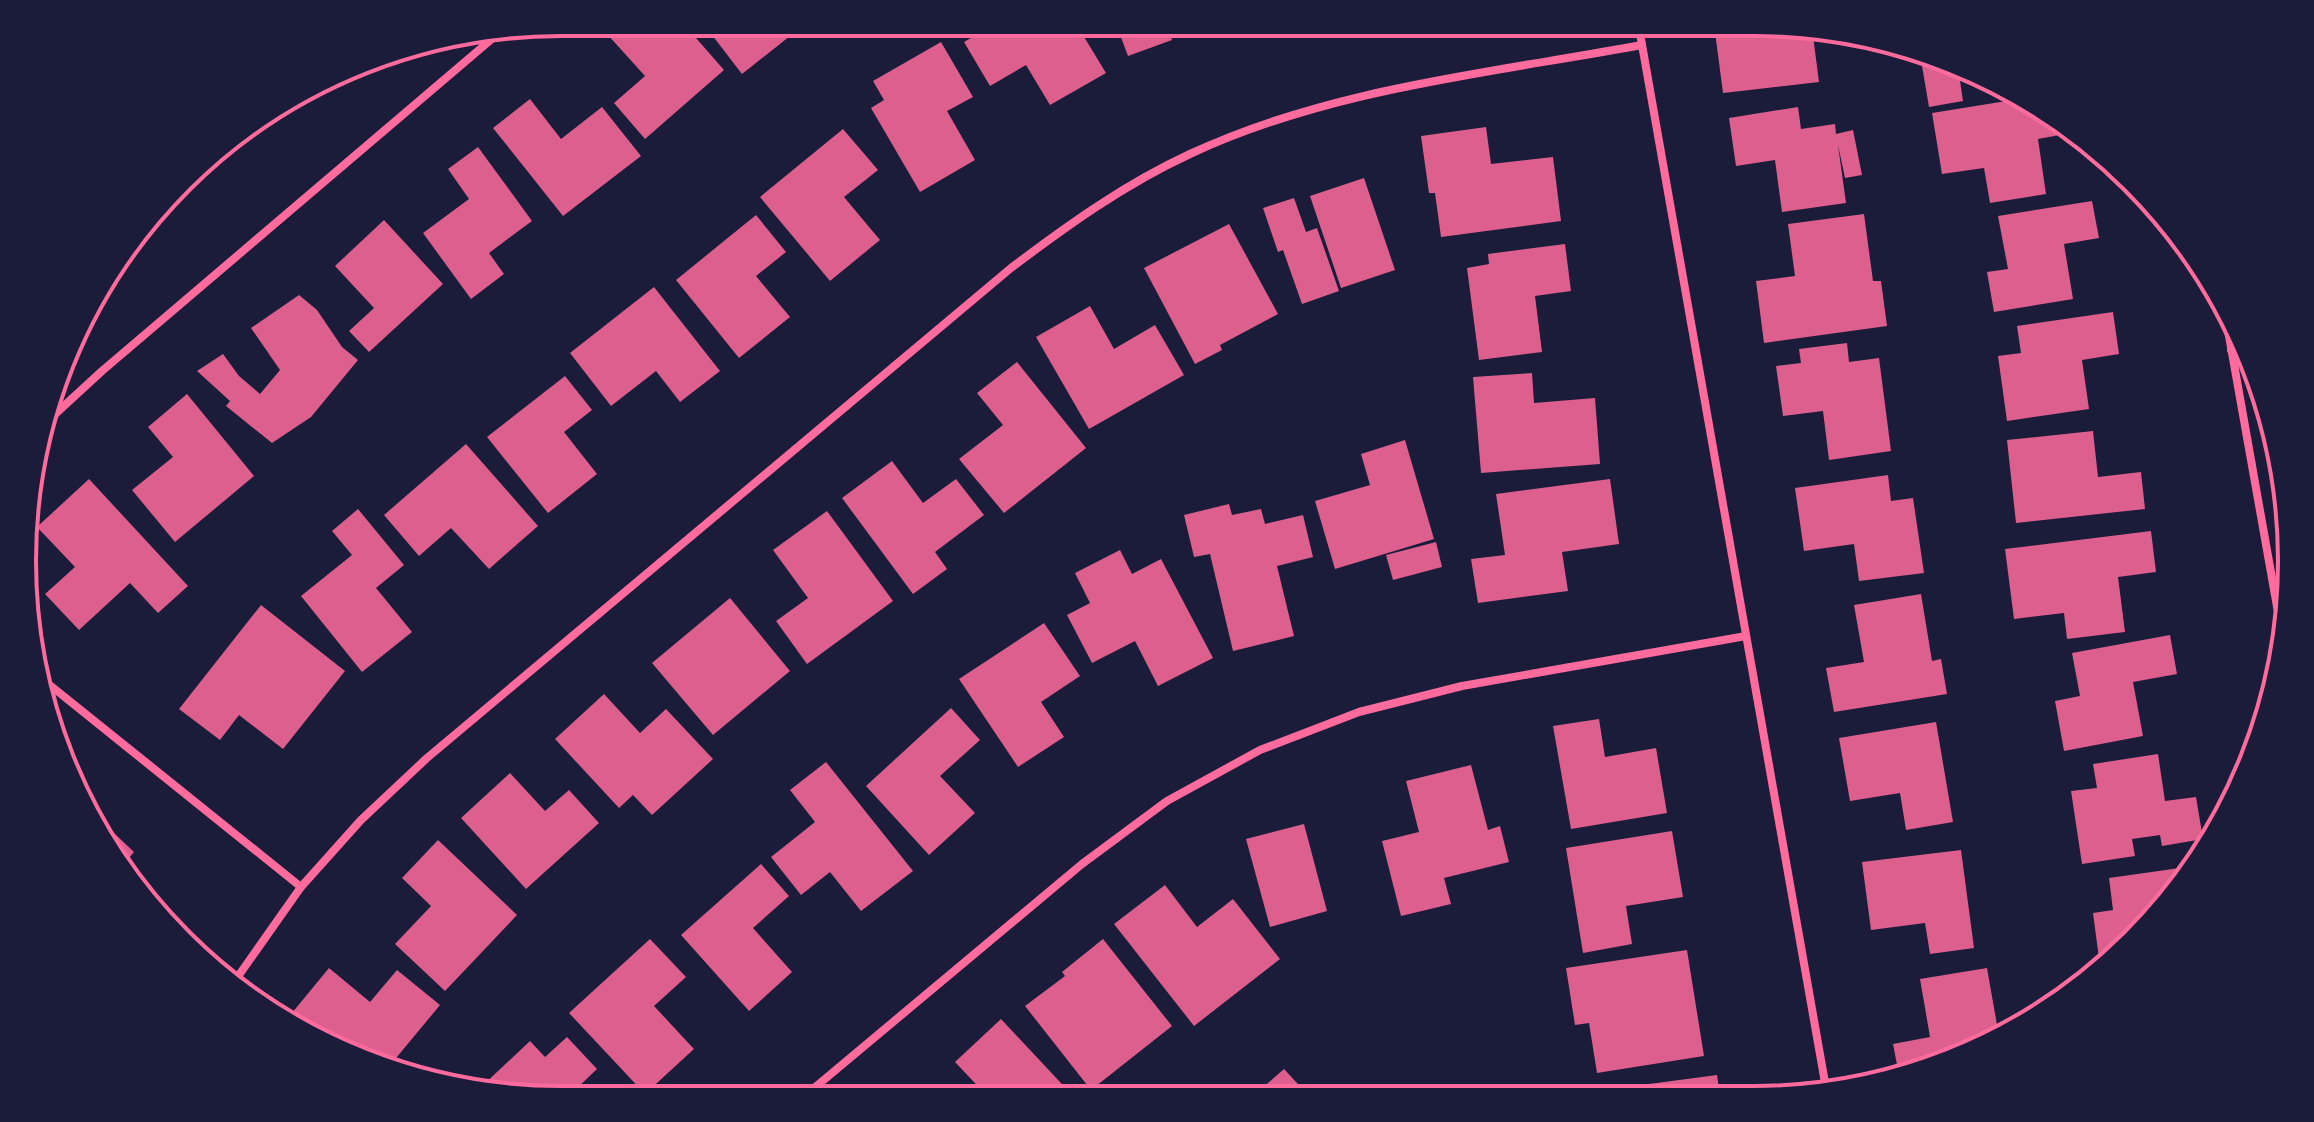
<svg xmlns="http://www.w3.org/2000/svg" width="2314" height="1122" viewBox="0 0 2314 1122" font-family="'Sofia Sans Condensed',sans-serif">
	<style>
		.building { fill: #dd5f8e }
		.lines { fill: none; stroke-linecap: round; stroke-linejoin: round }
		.minor { stroke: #ff6b9d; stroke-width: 8 }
		.rim { fill: none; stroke: #ff6b9d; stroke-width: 4 }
	</style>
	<rect width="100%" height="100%" fill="#1b1b3a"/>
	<g class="building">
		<polygon points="622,22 682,22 724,70 645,139 614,103 645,76 607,34"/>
		<polygon points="702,22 779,22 790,36 742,74"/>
		<polygon points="998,22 1075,22 1106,73 1050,105 1026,65 990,86 964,42"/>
		<polygon points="1121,22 1165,22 1172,40 1128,56 1116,24"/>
		<polygon points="1762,23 1812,28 1819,82 1723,93 1715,32 1763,26"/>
		<polygon points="941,42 973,97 947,111 975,160 920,192 871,108 884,100 873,81"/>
		<polygon points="1954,62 1976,72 1959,74 1963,101 1929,107 1922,66"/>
		<polygon points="2025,98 2053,113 2076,132 2038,139 2046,194 1990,203 1984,168 1942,174 1932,113"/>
		<polygon points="530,99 561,139 602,107 641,156 563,216 493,128"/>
		<polygon points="1798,107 1801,129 1835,124 1836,134 1853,130 1862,175 1845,178 1838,145 1846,203 1782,212 1775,160 1736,166 1729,118"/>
		<polygon points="1486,127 1491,164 1553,157 1561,221 1441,237 1435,193 1429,193 1421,136"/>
		<polygon points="843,129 878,170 844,197 880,240 830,281 760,197"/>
		<polygon points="478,147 532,221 489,253 504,274 471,299 423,233 469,199 448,169"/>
		<polygon points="1364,178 1395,270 1341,288 1310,196"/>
		<polygon points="1294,198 1306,232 1317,228 1339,291 1302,304 1283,250 1278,252 1263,208"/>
		<polygon points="2092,201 2099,238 2064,244 2073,299 1994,312 1987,272 2008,269 1998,216"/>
		<polygon points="1864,214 1873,281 1881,281 1887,326 1764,343 1756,281 1795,276 1788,224"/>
		<polygon points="756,215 786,252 756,276 790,317 739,358 676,280"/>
		<polygon points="384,220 443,284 369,352 349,331 374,308 335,266"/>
		<polygon points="1229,224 1278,314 1220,345 1222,350 1195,364 1144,268"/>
		<polygon points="1565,244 1571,291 1535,296 1542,352 1479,360 1467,268 1489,264 1488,254"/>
		<polygon points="654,287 720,371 680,402 656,371 611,406 570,353"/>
		<polygon points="299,295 317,310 342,347 358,360 311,417 272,443 226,406 230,401 197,371 223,354 239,376 260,394 280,370 251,328"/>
		<polygon points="1090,306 1114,349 1155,325 1184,375 1089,429 1036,337"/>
		<polygon points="2113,312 2119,354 2082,360 2089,409 2007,421 1998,356 2021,353 2017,326"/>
		<polygon points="1847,343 1849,362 1879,358 1891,451 1829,460 1823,411 1783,416 1776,366 1801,363 1799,349"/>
		<polygon points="1017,362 1086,448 1004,513 959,459 1003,425 977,393"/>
		<polygon points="1532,373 1534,403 1595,398 1600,464 1481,473 1473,377"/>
		<polygon points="565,376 592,410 564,432 597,474 548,513 487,437"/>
		<polygon points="187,394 254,476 175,542 132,490 173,457 148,427"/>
		<polygon points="2093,431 2098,477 2141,472 2145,509 2016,523 2007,440"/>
		<polygon points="1405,440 1434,539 1335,569 1315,501 1370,485 1361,454"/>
		<polygon points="466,444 538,526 489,569 451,528 419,556 384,515"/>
		<polygon points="892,461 923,503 956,479 984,515 935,552 947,569 913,594 842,498"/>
		<polygon points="1888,475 1891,501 1913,498 1924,573 1859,581 1854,544 1804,551 1795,488"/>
		<polygon points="89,479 188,586 158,613 130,583 79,630 45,594 75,567 37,527"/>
		<polygon points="1610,479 1619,544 1562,552 1568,591 1478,603 1471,559 1505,555 1496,494"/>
		<polygon points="1229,504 1232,515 1261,509 1265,524 1303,515 1313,557 1277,566 1294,636 1233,651 1210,554 1194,557 1184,515"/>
		<polygon points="358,509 404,565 376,588 412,632 362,672 301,596 352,555 332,531"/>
		<polygon points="827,511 893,601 807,664 776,621 808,598 773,550"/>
		<polygon points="2151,531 2156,572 2118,577 2125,632 2067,639 2064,613 2014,619 2005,549"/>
		<polygon points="1436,542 1442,567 1393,580 1386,555"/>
		<polygon points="1120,550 1132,574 1161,559 1213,658 1158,686 1135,641 1092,663 1067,615 1090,603 1075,573"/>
		<polygon points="1921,594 1932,661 1941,659 1947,694 1834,712 1826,668 1864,662 1854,605"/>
		<polygon points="730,598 790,671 713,735 652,663"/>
		<polygon points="261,605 345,671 283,749 239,715 220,740 179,709"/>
		<polygon points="1044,623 1080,676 1041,702 1064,737 1018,767 959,679"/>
		<polygon points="2170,635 2177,674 2133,682 2143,736 2064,751 2055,701 2080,696 2072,653"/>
		<polygon points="604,694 640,733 666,709 713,759 652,815 633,795 619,808 555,739"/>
		<polygon points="951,708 980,740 940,776 975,813 929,855 866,786"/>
		<polygon points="1599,719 1605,757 1656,748 1667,813 1571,829 1553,726"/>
		<polygon points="1936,722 1953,822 1906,830 1900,793 1850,801 1839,738"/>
		<polygon points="2158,754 2165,801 2196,797 2203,839 2162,846 2160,835 2132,839 2135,856 2082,864 2071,791 2097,788 2093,764"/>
		<polygon points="826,762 913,871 861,911 830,872 801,895 771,857 815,822 790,790"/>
		<polygon points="1471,765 1488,830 1500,826 1509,862 1444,878 1451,904 1401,916 1382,841 1419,832 1406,781"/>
		<polygon points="510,773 545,811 569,790 599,823 526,889 461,818"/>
		<polygon points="98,818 134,852 124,864 94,822"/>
		<polygon points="1304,824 1327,911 1270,927 1246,839"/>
		<polygon points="1672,831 1683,897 1626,906 1632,944 1583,953 1566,848"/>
		<polygon points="438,840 517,915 445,991 395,944 431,906 402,878"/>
		<polygon points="1961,850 1974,948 1930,954 1925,923 1871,930 1862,862"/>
		<polygon points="761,864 789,896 753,928 792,972 749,1011 681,935"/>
		<polygon points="2194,866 2181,889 2104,966 2100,966 2093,913 2113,910 2109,878"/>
		<polygon points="1165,885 1197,927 1233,899 1280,959 1194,1026 1114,924"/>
		<polygon points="650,939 686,977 654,1006 694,1049 645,1094 569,1013"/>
		<polygon points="1103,939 1172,1026 1091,1090 1025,1006 1065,976 1062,972"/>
		<polygon points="1687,950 1704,1056 1597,1073 1589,1023 1575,1025 1566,968"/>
		<polygon points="329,968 370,1002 397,970 440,1005 387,1069 354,1059 299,1029 287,1019"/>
		<polygon points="1987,968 1999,1036 1960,1059 1899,1075 1893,1044 1930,1037 1920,979"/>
		<polygon points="1001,1019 1075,1098 989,1098 955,1062"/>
		<polygon points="567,1037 597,1069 572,1093 579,1100 481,1092 479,1089 530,1041 545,1057"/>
		<polygon points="1284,1069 1310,1097 1252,1097"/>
		<polygon points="1717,1075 1720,1096 1612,1096 1611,1089"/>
	</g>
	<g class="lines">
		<g class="minor">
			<polyline points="1638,22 1827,1094"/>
			<polyline points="2223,302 2284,646"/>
			<polyline points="2231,350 2247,348"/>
			<polyline points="41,427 102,371 500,32"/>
			<polyline points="41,678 301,887"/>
			<path d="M232,985L301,887L361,820L427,758L1011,268C1068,225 1125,184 1190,154C1331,88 1491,73 1642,45"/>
			<polyline points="801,1099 1082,864 1167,801 1260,750 1359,712 1462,686 1746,636"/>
		</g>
	</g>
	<path d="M0 0H2314V1122H0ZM561 36H1753A525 525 0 0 1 2278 561V561A525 525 0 0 1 1753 1086H561A525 525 0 0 1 36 561V561A525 525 0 0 1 561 36Z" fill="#1b1b3a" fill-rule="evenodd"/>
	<path class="rim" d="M561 36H1753A525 525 0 0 1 2278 561V561A525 525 0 0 1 1753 1086H561A525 525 0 0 1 36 561V561A525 525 0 0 1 561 36Z"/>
</svg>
